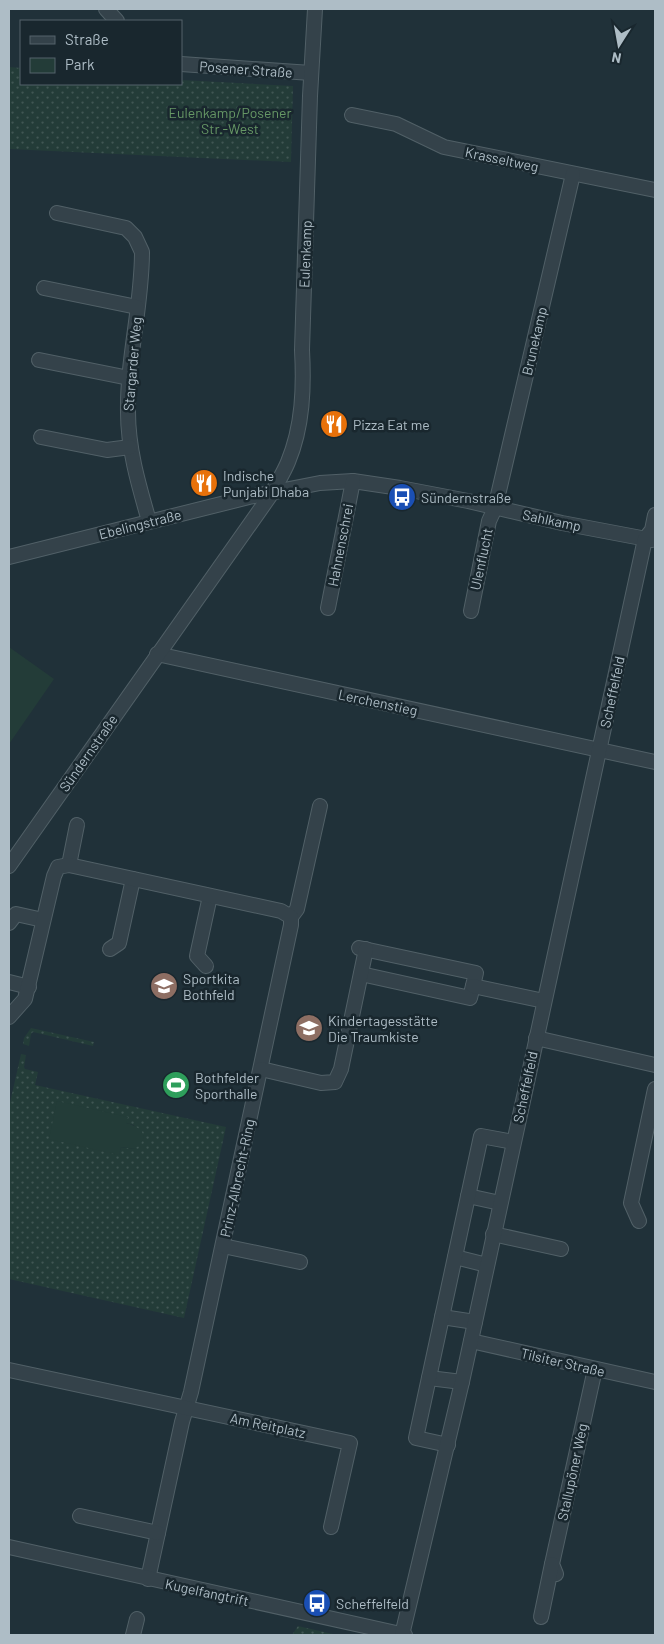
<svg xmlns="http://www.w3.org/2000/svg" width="664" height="1644" viewBox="0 0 664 1644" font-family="Barlow,sans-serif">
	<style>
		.green { fill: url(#green-dots); fill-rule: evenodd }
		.pitch { fill: #233c38 }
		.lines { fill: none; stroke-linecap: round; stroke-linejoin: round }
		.minor-casing { stroke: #516067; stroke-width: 16 }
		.minor { stroke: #34424a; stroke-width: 14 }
		.labels { text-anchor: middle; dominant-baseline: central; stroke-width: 5; stroke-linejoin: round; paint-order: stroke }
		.street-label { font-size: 14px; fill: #aebdc6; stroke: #19272e }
		.park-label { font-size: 14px; fill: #669765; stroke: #19272e }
		.poi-label { font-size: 14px; fill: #aebdc6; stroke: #19272e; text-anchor: start }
	</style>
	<defs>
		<pattern id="green-dots" width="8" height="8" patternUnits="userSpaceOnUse" patternTransform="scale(1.25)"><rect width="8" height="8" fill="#233c38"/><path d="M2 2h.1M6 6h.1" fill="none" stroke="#405653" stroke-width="1.8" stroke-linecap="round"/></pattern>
	</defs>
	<rect width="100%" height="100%" fill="#203139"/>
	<g class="green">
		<polygon points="9,67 21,68 21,84 181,84 181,80 293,86 291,162 9,149"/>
		<polygon points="31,1028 94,1042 93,1046 33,1032 31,1034 29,1046 23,1044 24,1038"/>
		<path d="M21,1054L26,1055L24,1067L25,1069L38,1072L35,1085L226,1127L184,1318L9,1279V1107ZM126,1123L134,1125V1149L121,1147L119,1154Z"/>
		<polygon points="298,1626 337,1635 292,1635"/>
	</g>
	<g class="pitch">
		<polygon points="9,647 54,679 9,744"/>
		<path d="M57,1101L128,1117L126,1123C142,1127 152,1138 134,1149L121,1147L119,1155L49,1139Z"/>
	</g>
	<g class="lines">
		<g class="minor-casing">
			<g id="minor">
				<polyline points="106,9 117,21"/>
				<polyline points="181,64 311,73"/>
				<polyline points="352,115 396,124 444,147 655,190"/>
				<path d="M57,213L126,228L135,237L142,252C142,306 127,359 128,412C128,450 139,486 149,521"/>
				<polyline points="44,288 137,307"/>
				<polyline points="39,360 129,378"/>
				<polyline points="41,437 107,450 130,447"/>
				<polyline points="9,557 249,497 320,483 353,481 400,488 468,501 562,523 652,540"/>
				<polyline points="328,608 353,481"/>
				<polyline points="471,611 489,521 495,508 573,174"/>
				<polyline points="157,654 655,762"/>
				<polyline points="69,865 77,825"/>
				<path d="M9,866L272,493C277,483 284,472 288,462C303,426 304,387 302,350L310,96L315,9"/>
				<polyline points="291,917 297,909 320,806"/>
				<polyline points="9,923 16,914 43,920"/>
				<polyline points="359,948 476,973 470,998 361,974"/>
				<polyline points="110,949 119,943 133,879"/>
				<polyline points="206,966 197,956 210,896"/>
				<polyline points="9,982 29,987"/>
				<polyline points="473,986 544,1001"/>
				<polyline points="9,1017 25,999 54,876 58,867 69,865 281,911 291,917 291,925 191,1392 182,1422 148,1579"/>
				<polyline points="536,1038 655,1065"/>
				<polyline points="261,1069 321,1083 335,1082 341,1069 366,949"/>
				<polyline points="468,1196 500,1203"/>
				<polyline points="639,1221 631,1203 655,1089"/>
				<polyline points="493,1234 561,1249"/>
				<polyline points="223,1246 300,1262"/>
				<polyline points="455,1257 487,1265"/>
				<polyline points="442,1317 475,1322"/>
				<polyline points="471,1341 655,1382"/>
				<polyline points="9,1370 350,1443 331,1527"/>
				<polyline points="429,1378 462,1382"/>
				<polyline points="448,1445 416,1438 481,1136 513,1142"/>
				<polyline points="80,1516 158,1533"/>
				<polyline points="9,1547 405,1635"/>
				<polyline points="556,1574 552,1564 595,1369"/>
				<polyline points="541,1617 552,1564"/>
				<polyline points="133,1635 137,1619"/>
				<polyline points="402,1635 462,1382 645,539 652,530 655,515"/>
			</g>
		</g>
		<use href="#minor" class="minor"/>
	</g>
	<defs>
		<g id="restaurant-disc" transform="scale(1.4375)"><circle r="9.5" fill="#e8710a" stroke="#19272e"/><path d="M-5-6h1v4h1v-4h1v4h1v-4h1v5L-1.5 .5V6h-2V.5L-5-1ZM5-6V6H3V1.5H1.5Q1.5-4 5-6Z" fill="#fff"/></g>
		<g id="bus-disc" transform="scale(1.4375)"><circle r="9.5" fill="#1a4fb4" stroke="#19272e"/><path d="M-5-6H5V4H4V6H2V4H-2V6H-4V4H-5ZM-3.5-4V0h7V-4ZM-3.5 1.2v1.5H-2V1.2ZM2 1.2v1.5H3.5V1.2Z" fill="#fff"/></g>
		<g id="school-disc" transform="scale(1.4375)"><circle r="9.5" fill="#8d6e63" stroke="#19272e"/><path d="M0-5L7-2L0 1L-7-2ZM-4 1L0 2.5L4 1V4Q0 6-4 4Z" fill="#fff"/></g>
		<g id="stadium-disc" transform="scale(1.4375)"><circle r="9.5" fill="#2e9e5b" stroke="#19272e"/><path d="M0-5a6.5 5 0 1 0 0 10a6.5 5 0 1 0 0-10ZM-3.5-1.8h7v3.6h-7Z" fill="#fff"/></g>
	</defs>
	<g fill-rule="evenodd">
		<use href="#restaurant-disc" x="334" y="424"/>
		<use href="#restaurant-disc" x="204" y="483"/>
		<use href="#bus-disc" x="402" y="497"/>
		<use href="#school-disc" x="164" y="986"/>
		<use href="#school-disc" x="309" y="1028"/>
		<use href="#stadium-disc" x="176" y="1085"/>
		<use href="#bus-disc" x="317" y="1603"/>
	</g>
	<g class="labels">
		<g class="street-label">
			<text transform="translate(246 69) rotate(4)">Posener Straße</text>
			<text transform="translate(502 159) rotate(12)">Krasseltweg</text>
			<text transform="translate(305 254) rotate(-88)">Eulenkamp</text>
			<text transform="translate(534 341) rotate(-77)">Brunekamp</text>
			<text transform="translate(132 364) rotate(-85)">Stargarder Weg</text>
			<text transform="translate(552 520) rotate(12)">Sahlkamp</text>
			<text transform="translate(140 524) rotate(-14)">Ebelingstraße</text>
			<text transform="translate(340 545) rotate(-79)">Hahnenschrei</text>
			<text transform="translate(481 559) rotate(-78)">Ulenflucht</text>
			<text transform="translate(612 692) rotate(-78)">Scheffelfeld</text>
			<text transform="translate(378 702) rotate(12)">Lerchenstieg</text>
			<text transform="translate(88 753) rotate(-55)">Sündernstraße</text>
			<text transform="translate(525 1087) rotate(-78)">Scheffelfeld</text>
			<text transform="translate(237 1178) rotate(-78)">Prinz-Albrecht-Ring</text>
			<text transform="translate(563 1362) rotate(13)">Tilsiter Straße</text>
			<text transform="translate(268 1425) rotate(12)">Am Reitplatz</text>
			<text transform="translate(572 1472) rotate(-78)">Stallupöner Weg</text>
			<text transform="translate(207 1592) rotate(12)">Kugelfangtrift</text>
		</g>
		<g class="park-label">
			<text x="230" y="112">Eulenkamp/Posener<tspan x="230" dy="16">Str.-West</tspan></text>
		</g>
		<g class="poi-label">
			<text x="353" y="424">Pizza Eat me</text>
			<text x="223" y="475">Indische<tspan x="223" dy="16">Punjabi Dhaba</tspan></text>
			<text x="421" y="497">Sündernstraße</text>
			<text x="183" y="978">Sportkita<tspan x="183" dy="16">Bothfeld</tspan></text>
			<text x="328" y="1020">Kindertagesstätte<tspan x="328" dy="16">Die Traumkiste</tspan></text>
			<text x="195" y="1077">Bothfelder<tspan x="195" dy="16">Sporthalle</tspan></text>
			<text x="336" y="1603">Scheffelfeld</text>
		</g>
	</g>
	<rect width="664" height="1644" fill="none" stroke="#aebdc6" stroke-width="20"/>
	<rect x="20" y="20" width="162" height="65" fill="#19272e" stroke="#55636b"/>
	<rect x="30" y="36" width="25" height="8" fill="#34424a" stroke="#55636b"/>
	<text x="65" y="45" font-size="15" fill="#aebdc6">Straße</text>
	<rect x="30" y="58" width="25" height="15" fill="#233c38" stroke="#55636b"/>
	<text x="65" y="70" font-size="15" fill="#aebdc6">Park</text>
	<g transform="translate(619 45) rotate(191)" stroke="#19272e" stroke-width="4" paint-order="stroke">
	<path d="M0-4L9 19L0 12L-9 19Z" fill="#aebdc6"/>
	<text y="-8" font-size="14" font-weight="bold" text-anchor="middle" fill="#aebdc6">N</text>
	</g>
</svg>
